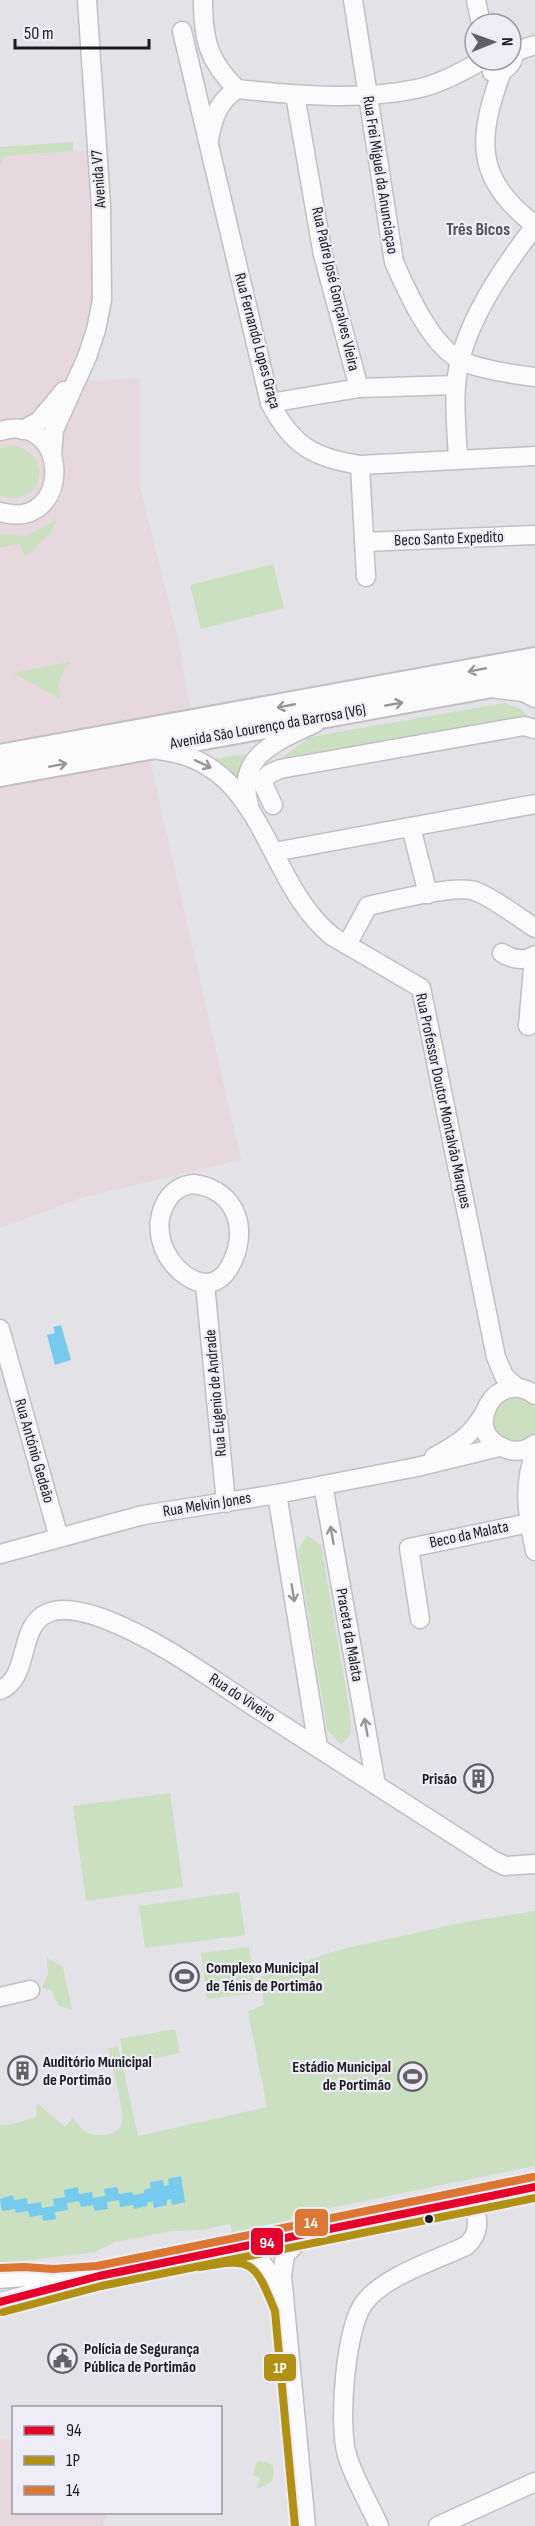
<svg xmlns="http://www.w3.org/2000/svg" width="535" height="2526" viewBox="0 0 535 2526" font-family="'Sofia Sans Condensed',sans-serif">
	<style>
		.commercial { fill: #e6d8dd }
		.green { fill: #cbdfc1 }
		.water { fill: #76caed }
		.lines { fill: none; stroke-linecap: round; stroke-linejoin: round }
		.minor-casing { stroke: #c0c0c4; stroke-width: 21 }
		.major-casing { stroke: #c0c0c4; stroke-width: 26 }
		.minor { stroke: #fbfbfb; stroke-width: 18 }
		.major { stroke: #fbfbfb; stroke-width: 22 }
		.bus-1-casing { stroke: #eeedf7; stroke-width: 12 }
		.bus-2-casing { stroke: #eeedf7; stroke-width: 12 }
		.bus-3-casing { stroke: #eeedf7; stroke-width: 12 }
		.bus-1 { stroke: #e4002b; stroke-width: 8 }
		.bus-2 { stroke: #b19114; stroke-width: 8 }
		.bus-3 { stroke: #dc7633; stroke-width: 8 }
		.oneway { stroke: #969698 }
		.bus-dot { fill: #1b1a1e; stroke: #eeedf7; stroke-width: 2 }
		.labels { text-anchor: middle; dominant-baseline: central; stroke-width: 4.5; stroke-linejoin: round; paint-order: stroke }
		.street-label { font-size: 16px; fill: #1b1a1e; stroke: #eeedf7 }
		.poi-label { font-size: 16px; font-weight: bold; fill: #1b1a1e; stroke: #eeedf7; text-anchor: start }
		.neighbourhood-label { font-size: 18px; font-weight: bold; fill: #53525b; stroke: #eeedf7 }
		.line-badge { stroke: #eeedf7; stroke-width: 2 }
		.badge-label { font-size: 16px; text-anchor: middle; font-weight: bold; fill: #fff }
	</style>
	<rect width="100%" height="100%" fill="#e2e2e7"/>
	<!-- commercial -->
	<g class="commercial">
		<polygon points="97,150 103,253 80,375 92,381 140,378 140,487 178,639 192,723 0,756 0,167 4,156"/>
		<polygon points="147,748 241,1160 84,1197 0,1228 0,775"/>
		<polygon points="0,2439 13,2441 14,2512 106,2513 103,2526 0,2526"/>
	</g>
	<!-- green -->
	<g class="green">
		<polygon points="73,142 73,151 5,156 0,167 0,147"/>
		<path d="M 12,445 C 58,454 40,511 0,495 L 0,448 Z"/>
		<polygon points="56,520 51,532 25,557 20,543 0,548 0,534 26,536"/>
		<polygon points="273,564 284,608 201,629 190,585"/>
		<path d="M 70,662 C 60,674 58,683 60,699 L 14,673 Z"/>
		<polygon points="505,703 522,710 528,717 281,758 310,737"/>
		<polygon points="246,754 240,766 238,784 229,771 212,759"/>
		<circle cx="515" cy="1420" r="23"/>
		<polygon points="307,1535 321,1545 350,1712 351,1734 341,1745 327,1729 298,1550"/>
		<polygon points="170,1793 183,1887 86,1901 73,1806"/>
		<polygon points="239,1892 245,1935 145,1948 139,1906"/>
		<path d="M 535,1911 L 535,2166 L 291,2216 L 292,2223 L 233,2235 L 230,2224 L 200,2230 L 172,2231 L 115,2242 L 95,2252 L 0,2264 L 0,2125 C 13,2126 23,2120 36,2117 L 37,2103 L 65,2127 L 73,2117 C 79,2127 85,2135 98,2135 C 108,2136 118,2133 122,2123 C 125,2112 111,2063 108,2049 L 118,2046 L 138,2136 L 267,2107 L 248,2011 L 264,2005 L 260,1977 L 338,1950 L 465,1922 Z"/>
		<polygon points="249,1947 255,1993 207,1999 201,1953"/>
		<polygon points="47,1958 63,1967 72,2010 59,2006 51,1990 42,1988 48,1974"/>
		<polygon points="175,2029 180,2053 125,2064 120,2039"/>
		<polygon points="257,2461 267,2462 273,2466 274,2474 272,2481 257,2489 260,2478 253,2475"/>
	</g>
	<!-- water -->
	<g class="water">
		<polygon points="61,1325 71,1360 55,1365 47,1335 55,1333 53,1327"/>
		<polygon points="181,2176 185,2202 172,2205 171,2199 167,2200 167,2205 154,2208 153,2201 147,2203 147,2206 134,2209 133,2205 120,2207 119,2200 107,2202 108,2209 95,2211 93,2205 81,2207 79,2201 67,2203 68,2210 55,2212 56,2219 43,2221 42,2215 30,2217 28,2211 16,2213 15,2209 2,2211 0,2199 13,2195 14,2200 27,2198 28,2204 41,2202 42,2208 54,2206 53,2199 65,2197 64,2190 78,2187 79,2194 92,2192 93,2198 105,2196 104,2189 117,2187 119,2194 132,2192 133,2195 144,2193 144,2190 151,2188 150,2182 163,2180 164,2186 169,2185 168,2179"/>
	</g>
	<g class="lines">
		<defs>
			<g id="minor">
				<path d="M 203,0 C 203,39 208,61 237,89 C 218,102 213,117 209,140"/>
				<path d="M 353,0 L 394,262 C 407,291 431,347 462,361 C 478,369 517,375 535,377"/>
				<polyline points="476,0 481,24"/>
				<path d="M 182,31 L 270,403 C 292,445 313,458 360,465 L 535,456"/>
				<polyline points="514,52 535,45"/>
				<path d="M 502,71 C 477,138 474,179 535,225"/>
				<path d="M 492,72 C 509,72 519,58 511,43"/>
				<path d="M 237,89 C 295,95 358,101 416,89 C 437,85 460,73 479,62"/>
				<polyline points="295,95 323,255 359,388"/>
				<polyline points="270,403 359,388 456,385"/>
				<polyline points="23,430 39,421 64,391"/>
				<path d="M 0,431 C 72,410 73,533 0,512"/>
				<polyline points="52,455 54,430 87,357 96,330 102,300 101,206 87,0"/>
				<path d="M 458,459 C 457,435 454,409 456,385 C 460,329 502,269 535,226"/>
				<polyline points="360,465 366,577"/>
				<polyline points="364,542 535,535"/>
				<polyline points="497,689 523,692 535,698"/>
				<path d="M 158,750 C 266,761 263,880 332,936 L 421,988 L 496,1357 L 504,1376 L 516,1387"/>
				<path d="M 249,805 C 235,755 278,741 315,723"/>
				<polyline points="273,805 262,782 269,774 280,769 524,726 535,729"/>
				<polyline points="411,827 428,894"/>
				<polyline points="274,852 535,804"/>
				<path d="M 347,945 L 368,906 C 391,901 455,884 475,891 C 496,899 516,916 535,928"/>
				<path d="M 502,953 C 512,959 525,962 535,955"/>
				<polyline points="528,1026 534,957"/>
				<path d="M 194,1184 C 238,1190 250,1232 229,1268 C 209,1302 170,1271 162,1243 C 154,1218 166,1186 194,1184 Z"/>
				<polyline points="205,1284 226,1503"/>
				<polyline points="0,1329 59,1538"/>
				<path d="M 535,1395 C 496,1366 460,1432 504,1448 C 515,1453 526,1451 535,1444"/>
				<path d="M 535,1453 C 522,1486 528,1517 535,1551"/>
				<path d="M 434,1457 C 458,1444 471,1436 485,1412"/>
				<polyline points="323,1485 376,1785"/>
				<polyline points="277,1494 318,1747"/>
				<polyline points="0,1554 143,1515 277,1494 417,1467 499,1447"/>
				<polyline points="420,1619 409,1548 529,1523"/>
				<path d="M 0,1690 C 31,1678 17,1625 48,1613 C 63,1606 88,1613 102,1618 C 158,1639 209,1677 259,1710 C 337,1760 415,1810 493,1860 L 505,1866 L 535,1864"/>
				<polyline points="0,1997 30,1990"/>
				<polyline points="303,2236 285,2255 282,2276 306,2526"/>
				<path d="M 234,2250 C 263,2259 269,2268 280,2295"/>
				<polyline points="0,2279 24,2277 62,2279"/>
				<polyline points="0,2302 99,2276 535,2187"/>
				<path d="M 379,2526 C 369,2503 354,2479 347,2455 C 338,2425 345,2329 364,2303 C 384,2276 436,2260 466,2246 C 482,2232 477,2218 474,2200"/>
				<polyline points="438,2526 535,2482"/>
			</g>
			<g id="major">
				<polyline points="0,756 535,659"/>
				<polyline points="0,775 535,678"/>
			</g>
		</defs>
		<!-- minor casing -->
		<use href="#minor" class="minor-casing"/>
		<!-- major casing -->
		<use href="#major" class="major-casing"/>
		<!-- minor -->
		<use href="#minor" class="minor"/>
		<!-- major -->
		<use href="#major" class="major"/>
		<defs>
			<polyline id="bus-1" points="0,2302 99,2276 535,2187"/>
			<g id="bus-2">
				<path d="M 200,2267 C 253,2257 255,2262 275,2311 L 295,2526"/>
				<polyline points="3,2312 101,2286 535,2198"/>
			</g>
			<polyline id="bus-3" points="0,2268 24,2267 53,2269 97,2266 533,2177"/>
		</defs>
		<!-- bus-1 casing -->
		<use href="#bus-1" class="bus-1-casing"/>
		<!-- bus-2 casing -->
		<use href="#bus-2" class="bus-2-casing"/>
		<!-- bus-3 casing -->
		<use href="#bus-3" class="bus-3-casing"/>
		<!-- bus-1 -->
		<use href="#bus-1" class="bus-1"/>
		<!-- bus-2 -->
		<use href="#bus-2" class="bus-2"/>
		<!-- bus-3 -->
		<use href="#bus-3" class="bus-3"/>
	</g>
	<!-- one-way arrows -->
	<defs><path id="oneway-shaft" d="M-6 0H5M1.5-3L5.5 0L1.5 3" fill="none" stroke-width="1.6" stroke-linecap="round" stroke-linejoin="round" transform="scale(1.5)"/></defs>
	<g class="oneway">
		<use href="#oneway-shaft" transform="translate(477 670) rotate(169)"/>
		<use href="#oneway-shaft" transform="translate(394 704) rotate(-10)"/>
		<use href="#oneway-shaft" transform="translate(286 706) rotate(169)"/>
		<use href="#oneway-shaft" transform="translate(203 764) rotate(25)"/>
		<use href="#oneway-shaft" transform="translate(58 765) rotate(-10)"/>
		<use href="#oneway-shaft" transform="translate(332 1535) rotate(-100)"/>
		<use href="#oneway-shaft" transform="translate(293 1593) rotate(81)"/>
		<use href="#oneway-shaft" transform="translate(366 1727) rotate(-100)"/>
	</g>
	<!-- icons -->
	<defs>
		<symbol id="building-ring" viewBox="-11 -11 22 22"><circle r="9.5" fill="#eeedf7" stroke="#616064" stroke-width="1.5"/><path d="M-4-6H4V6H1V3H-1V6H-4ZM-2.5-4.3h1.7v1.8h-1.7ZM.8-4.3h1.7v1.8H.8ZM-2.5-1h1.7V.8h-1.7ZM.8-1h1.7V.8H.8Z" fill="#616064"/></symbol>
		<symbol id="stadium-ring" viewBox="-11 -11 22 22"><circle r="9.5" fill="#eeedf7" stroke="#616064" stroke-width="1.5"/><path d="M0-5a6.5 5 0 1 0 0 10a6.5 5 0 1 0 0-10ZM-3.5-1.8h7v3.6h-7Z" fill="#616064"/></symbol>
		<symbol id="civic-ring" viewBox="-11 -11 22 22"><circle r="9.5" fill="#eeedf7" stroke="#616064" stroke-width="1.5"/><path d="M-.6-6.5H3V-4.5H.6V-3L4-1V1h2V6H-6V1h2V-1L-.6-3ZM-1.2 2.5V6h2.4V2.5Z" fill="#616064"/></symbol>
	</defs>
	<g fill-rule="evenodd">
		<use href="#building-ring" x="462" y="1762" width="33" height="33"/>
		<use href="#stadium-ring" x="168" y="1960" width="33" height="33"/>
		<use href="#building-ring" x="6" y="2054" width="33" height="33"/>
		<use href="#stadium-ring" x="396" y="2060" width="33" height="33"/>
		<use href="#civic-ring" x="46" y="2342" width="33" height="33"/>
	</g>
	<!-- markers -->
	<circle class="bus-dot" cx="429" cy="2219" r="5"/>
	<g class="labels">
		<!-- street labels -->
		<g class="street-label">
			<text transform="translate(380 175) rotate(81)">Rua Frei Miguel da Anunciaçao</text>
			<text transform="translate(99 179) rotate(-94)">Avenida V7</text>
			<text transform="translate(335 289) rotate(77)">Rua Padre José Gonçalves Vieira</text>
			<text transform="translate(257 341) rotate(75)">Rua Fernando Lopes Graça</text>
			<text transform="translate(449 539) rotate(-2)">Beco Santo Expedito</text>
			<text transform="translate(268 727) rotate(-10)">Avenida São Lourenço da Barrosa (V6)</text>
			<text transform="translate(443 1101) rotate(78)">Rua Professor Doutor Montalvão Marques</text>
			<text transform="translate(216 1393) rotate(-95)">Rua Eugenio de Andrade</text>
			<text transform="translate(34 1451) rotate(74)">Rua António Gedeão</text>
			<text transform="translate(207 1505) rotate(-9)">Rua Melvin Jones</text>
			<text transform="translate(469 1535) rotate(-12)">Beco da Malata</text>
			<text transform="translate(349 1635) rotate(80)">Praceta da Malata</text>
			<text transform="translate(242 1698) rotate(33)">Rua do Viveiro</text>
		</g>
		<!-- poi labels -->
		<g class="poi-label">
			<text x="457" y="1779" text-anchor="end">Prisão</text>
			<text x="206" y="1968">Complexo Municipal<tspan x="206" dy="18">de Ténis de Portimão</tspan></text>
			<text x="43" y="2062">Auditório Municipal<tspan x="43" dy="18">de Portimão</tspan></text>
			<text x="391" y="2067" text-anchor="end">Estádio Municipal<tspan x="391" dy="18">de Portimão</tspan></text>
			<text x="84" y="2349">Polícia de Segurança<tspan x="84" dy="18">Pública de Portimão</tspan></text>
		</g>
		<!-- neighbourhood labels -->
		<g class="neighbourhood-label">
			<text x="478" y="229">Três Bicos</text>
		</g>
	</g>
	<g class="line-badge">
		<rect x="294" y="2208" width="35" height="29" rx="6" fill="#dc7633"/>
		<rect x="250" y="2227" width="34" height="29" rx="6" fill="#e4002b"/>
		<rect x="263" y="2353" width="34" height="29" rx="6" fill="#b19114"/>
	</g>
	<g class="badge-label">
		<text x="311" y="2228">14</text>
		<text x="267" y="2248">94</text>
		<text x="280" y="2373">1P</text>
	</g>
	<!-- legend -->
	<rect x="12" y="2406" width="210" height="108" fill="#eeedf7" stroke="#9a99a0" stroke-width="1.5"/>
	<rect x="24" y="2426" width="30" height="9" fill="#e4002b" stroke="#9a99a0" stroke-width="1.5"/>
	<text x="66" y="2436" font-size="18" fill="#1b1a1e">94</text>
	<rect x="24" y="2456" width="30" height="9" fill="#b19114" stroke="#9a99a0" stroke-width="1.5"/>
	<text x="66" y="2466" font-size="18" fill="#1b1a1e">1P</text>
	<rect x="24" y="2486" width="30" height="9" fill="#dc7633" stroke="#9a99a0" stroke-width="1.5"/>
	<text x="66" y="2496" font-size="18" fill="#1b1a1e">14</text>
	<!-- north arrow -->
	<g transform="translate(493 42) rotate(89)"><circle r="28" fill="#eeedf7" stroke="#9a99a0" stroke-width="1.5"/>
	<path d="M0-4.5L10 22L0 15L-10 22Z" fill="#616064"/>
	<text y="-9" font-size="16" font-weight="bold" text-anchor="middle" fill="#1b1a1e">N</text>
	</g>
	<!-- scale -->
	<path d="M15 39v9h134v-9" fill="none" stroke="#1b1a1e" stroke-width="3"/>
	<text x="24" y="39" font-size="18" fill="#1b1a1e" stroke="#eeedf7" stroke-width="4.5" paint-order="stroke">50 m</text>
</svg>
